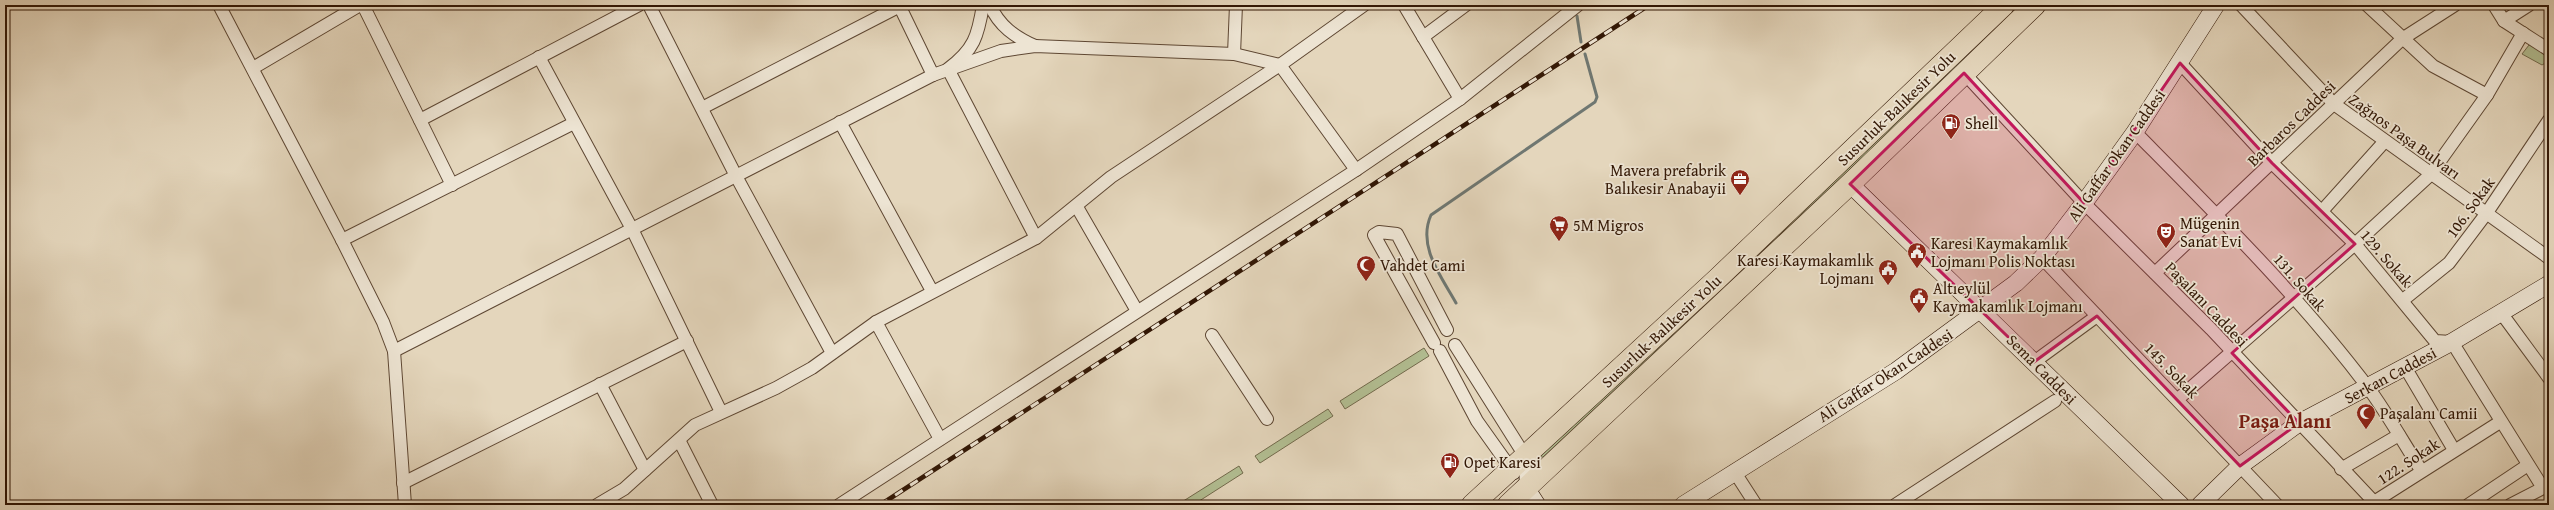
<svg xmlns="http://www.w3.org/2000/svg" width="2554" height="510" viewBox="0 0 2554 510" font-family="'Gentium Book Plus',serif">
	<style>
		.green { fill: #b2be92; stroke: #726a4c }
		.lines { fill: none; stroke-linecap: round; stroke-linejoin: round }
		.stream { stroke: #6f7771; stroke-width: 3 }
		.street-casing { stroke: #5e4733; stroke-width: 14 }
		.secondary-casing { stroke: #321705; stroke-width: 18 }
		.highway-casing { stroke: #321705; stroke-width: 22 }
		.street { stroke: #ede4d3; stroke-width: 12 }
		.secondary { stroke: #ede4d3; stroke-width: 17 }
		.highway { stroke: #e4d6bc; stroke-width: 21 }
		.rail-casing { stroke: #321705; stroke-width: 4.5 }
		.rail { stroke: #ede4d3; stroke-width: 3; stroke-dasharray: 9; stroke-linecap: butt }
		.marked { fill: #c2185b; fill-opacity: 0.2; stroke: #c2185b; stroke-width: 3; stroke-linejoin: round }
		.labels { text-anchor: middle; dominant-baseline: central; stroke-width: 3.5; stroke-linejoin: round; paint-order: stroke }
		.street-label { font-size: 16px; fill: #321705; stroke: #ede4d3 }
		.poi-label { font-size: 16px; fill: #321705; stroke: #ede4d3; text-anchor: start }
		.district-label { font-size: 20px; font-weight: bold; fill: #7a1f14; stroke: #ede4d3 }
	</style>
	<rect width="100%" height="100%" fill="#e4d6bc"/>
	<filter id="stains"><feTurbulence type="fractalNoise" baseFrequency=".005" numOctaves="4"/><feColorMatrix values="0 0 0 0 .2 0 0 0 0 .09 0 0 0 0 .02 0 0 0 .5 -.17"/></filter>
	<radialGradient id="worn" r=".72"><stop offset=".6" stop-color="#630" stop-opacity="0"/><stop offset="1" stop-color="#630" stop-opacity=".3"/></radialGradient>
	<!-- green -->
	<g class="green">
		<polygon points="2018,5 2025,5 1543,457 1537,457"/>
		<polygon points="2529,45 2534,45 2544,50 2547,62 2542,65 2522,54"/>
		<polygon points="1424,348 1429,356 1345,409 1340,401"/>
		<polygon points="1328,409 1333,416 1260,463 1255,456"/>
		<polygon points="1239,466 1243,473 1193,505 1177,505"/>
	</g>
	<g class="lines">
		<!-- stream -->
		<g class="stream">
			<polyline points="1577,16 1581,42"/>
			<path d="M 1456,303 C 1441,276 1417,246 1431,215 L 1595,102 L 1597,97 L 1585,54"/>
		</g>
		<defs>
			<g id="street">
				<polyline points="219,5 342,240 383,322 394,351 405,505"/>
				<polyline points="363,5 452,185"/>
				<polyline points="649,5 736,176 832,353"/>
				<polyline points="899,5 933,75"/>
				<path d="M 983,5 C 978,36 974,50 948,69 L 1036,238"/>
				<path d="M 990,5 C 999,26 1015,37 1035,46"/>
				<polyline points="1404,5 1460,99"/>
				<polyline points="2241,5 2334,104 2549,258"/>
				<polyline points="2367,5 2433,66 2487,95"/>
				<polyline points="2494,5 2504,21 2549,50"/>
				<polyline points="2504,21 2529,5"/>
				<polyline points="1423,37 1466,5"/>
				<polyline points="1234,54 1236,5"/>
				<polyline points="539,57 632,229 721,412"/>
				<polyline points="2180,63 2272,163 2355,244 2435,341 2452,342 2543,488"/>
				<polyline points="253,68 360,5"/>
				<polyline points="1964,73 2084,203 2211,329 2377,505"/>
				<polyline points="702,108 900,6"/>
				<polyline points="420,120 639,5"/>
				<polyline points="840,122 932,291"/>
				<path d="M 2135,132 C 2215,213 2298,295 2367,386 C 2387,413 2403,442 2421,470"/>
				<polyline points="1077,207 1137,311"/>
				<polyline points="2322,211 2385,141"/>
				<polyline points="342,240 574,123"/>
				<polyline points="2042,258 2277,505"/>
				<polyline points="2155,273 2402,39 2455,5"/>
				<polyline points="2403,300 2449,263 2486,214 2549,120"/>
				<polyline points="2502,314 2549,378"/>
				<polyline points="876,322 940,439"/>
				<polyline points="1212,335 1267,419"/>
				<polyline points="1434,343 1374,235 1379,232 1397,234 1447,330"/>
				<polyline points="1455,345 1525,456 1526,488"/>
				<polyline points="394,351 933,75 1001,51 1035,46 1234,54 1280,65 1356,170"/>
				<polyline points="1440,351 1477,421 1514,473"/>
				<polyline points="2034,362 2097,316"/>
				<polyline points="2405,367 2454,450"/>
				<polyline points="600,384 645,470"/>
				<polyline points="2178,399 2355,244 2430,175 2487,95 2523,33"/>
				<polyline points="679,440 712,505"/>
				<polyline points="2341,469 2399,435"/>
				<polyline points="1734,471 1756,505"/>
				<polyline points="403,483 687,341"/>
				<polyline points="2374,502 2500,422"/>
				<polyline points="597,505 624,489 695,425 776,388 812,368 876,322 1036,238 1111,177 1280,65 1364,5"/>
				<polyline points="839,505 1356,170 1460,99 1578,5"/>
				<polyline points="1895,505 2055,401"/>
				<polyline points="2468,505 2528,465"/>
				<polyline points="2510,505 2549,485"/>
			</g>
			<g id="secondary">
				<polyline points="1850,184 2181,505"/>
				<polyline points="1526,488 1537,505"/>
				<polyline points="1683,505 1896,371 2016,283 2042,258 2084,203 2135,132 2216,5"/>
				<polyline points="2200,505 2240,466 2299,423 2452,342 2549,284"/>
			</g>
			<g id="highway">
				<polyline points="1472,505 1717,279 2004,5"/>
				<polyline points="1508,505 1850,184 2035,5"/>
			</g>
		</defs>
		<!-- street casing -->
		<use href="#street" class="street-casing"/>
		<!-- secondary casing -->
		<use href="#secondary" class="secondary-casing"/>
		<!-- highway casing -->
		<use href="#highway" class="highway-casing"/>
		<!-- street -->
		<use href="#street" class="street"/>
		<!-- secondary -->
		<use href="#secondary" class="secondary"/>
		<!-- highway -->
		<use href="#highway" class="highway"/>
		<defs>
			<polyline id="rail" points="880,505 1649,5"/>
		</defs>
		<!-- rail casing -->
		<use href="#rail" class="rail-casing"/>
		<!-- rail -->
		<use href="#rail" class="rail"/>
	</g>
	<!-- marked area -->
	<path class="marked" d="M 2180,63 L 2272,163 L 2355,244 L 2232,353 L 2299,423 L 2240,466 L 2097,316 L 2034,362 L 1850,184 L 1964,73 L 2084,203 Z"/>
	<!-- icons -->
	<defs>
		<symbol id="fuel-pin" viewBox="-11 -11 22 30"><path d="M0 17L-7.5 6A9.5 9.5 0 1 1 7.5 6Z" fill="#8f2418" stroke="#ede4d3"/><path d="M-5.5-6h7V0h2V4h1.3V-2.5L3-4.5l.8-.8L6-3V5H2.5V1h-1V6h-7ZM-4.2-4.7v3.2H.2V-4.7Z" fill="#fff"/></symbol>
		<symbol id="office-pin" viewBox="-11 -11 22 30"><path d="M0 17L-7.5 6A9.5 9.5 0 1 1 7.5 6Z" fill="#8f2418" stroke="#ede4d3"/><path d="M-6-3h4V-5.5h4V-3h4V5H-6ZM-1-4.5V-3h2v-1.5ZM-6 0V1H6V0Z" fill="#fff"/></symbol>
		<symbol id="supermarket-pin" viewBox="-11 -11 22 30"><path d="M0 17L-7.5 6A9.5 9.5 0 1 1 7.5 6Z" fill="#8f2418" stroke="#ede4d3"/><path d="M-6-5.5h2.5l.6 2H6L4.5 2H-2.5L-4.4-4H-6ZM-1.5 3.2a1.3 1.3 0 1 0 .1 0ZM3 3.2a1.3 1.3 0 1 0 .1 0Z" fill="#fff"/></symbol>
		<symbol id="theatre-pin" viewBox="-11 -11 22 30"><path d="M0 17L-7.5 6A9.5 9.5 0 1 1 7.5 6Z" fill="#8f2418" stroke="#ede4d3"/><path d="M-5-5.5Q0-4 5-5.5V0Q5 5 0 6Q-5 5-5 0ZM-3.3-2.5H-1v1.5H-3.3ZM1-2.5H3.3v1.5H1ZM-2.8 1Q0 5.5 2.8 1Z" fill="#fff"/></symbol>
		<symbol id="civic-pin" viewBox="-11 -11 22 30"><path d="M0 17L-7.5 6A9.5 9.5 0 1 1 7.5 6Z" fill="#8f2418" stroke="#ede4d3"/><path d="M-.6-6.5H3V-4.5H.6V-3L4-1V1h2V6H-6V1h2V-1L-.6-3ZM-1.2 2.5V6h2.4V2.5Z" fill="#fff"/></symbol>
		<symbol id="mosque-pin" viewBox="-11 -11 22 30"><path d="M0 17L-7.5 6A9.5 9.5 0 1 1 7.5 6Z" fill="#8f2418" stroke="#ede4d3"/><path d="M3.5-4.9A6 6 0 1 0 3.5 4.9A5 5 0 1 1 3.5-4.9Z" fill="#fff"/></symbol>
	</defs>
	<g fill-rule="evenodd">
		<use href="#fuel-pin" x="1940" y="112" width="22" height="30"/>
		<use href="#office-pin" x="1729" y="168" width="22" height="30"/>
		<use href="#supermarket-pin" x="1548" y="214" width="22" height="30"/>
		<use href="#theatre-pin" x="2155" y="221" width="22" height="30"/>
		<use href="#civic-pin" x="1906" y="241" width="22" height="30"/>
		<use href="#mosque-pin" x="1355" y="254" width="22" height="30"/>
		<use href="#civic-pin" x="1877" y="258" width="22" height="30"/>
		<use href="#civic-pin" x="1908" y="286" width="22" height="30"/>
		<use href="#mosque-pin" x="2355" y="402" width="22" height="30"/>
		<use href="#fuel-pin" x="1439" y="451" width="22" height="30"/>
	</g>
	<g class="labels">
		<!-- street labels -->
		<g class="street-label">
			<text transform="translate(1896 108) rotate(-44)">Susurluk-Balıkesir Yolu</text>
			<text transform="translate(2291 123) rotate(-44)">Barbaros Caddesi</text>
			<text transform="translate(2405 136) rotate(36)">Zağnos Paşa Bulvarı</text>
			<text transform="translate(2116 155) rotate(-55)">Ali Gaffar Okan Caddesi</text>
			<text transform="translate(2470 207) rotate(-54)">106. Sokak</text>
			<text transform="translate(2387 258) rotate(49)">129. Sokak</text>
			<text transform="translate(2300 282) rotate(49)">131. Sokak</text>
			<text transform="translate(2207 304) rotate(46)">Paşalanı Caddesi</text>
			<text transform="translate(1661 331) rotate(-43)">Susurluk-Balıkesir Yolu</text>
			<text transform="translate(2042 369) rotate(45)">Sema Caddesi</text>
			<text transform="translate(2172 370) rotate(46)">145. Sokak</text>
			<text transform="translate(1885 375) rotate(-33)">Ali Gaffar Okan Caddesi</text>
			<text transform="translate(2390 375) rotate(-28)">Serkan Caddesi</text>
			<text transform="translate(2408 461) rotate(-33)">122. Sokak</text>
		</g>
		<!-- poi labels -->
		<g class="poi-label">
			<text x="1965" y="123">Shell</text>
			<text x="1726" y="170" text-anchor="end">Mavera prefabrik<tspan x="1726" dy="18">Balıkesir Anabayii</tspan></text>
			<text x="2180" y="223">Mügenin<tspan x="2180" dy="18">Sanat Evi</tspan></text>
			<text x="1573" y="225">5M Migros</text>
			<text x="1931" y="243">Karesi Kaymakamlık<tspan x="1931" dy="18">Lojmanı Polis Noktası</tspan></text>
			<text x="1874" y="260" text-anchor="end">Karesi Kaymakamlık<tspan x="1874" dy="18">Lojmanı</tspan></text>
			<text x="1380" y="265">Vahdet Cami</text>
			<text x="1933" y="288">Altıeylül<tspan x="1933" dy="18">Kaymakamlık Lojmanı</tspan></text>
			<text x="2380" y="413">Paşalanı Camii</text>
			<text x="1464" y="462">Opet Karesi</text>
		</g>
		<!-- district labels -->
		<g class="district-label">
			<text x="2285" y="420">Paşa Alanı</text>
		</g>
	</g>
	<!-- margin -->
	<rect width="2554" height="510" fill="none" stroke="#e4d6bc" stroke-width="20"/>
	<rect x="6" y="6" width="2542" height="498" fill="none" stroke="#321705" stroke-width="2"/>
	<rect x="10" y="10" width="2534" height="490" fill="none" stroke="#321705"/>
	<rect width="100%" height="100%" filter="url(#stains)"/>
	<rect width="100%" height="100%" fill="url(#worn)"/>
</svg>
